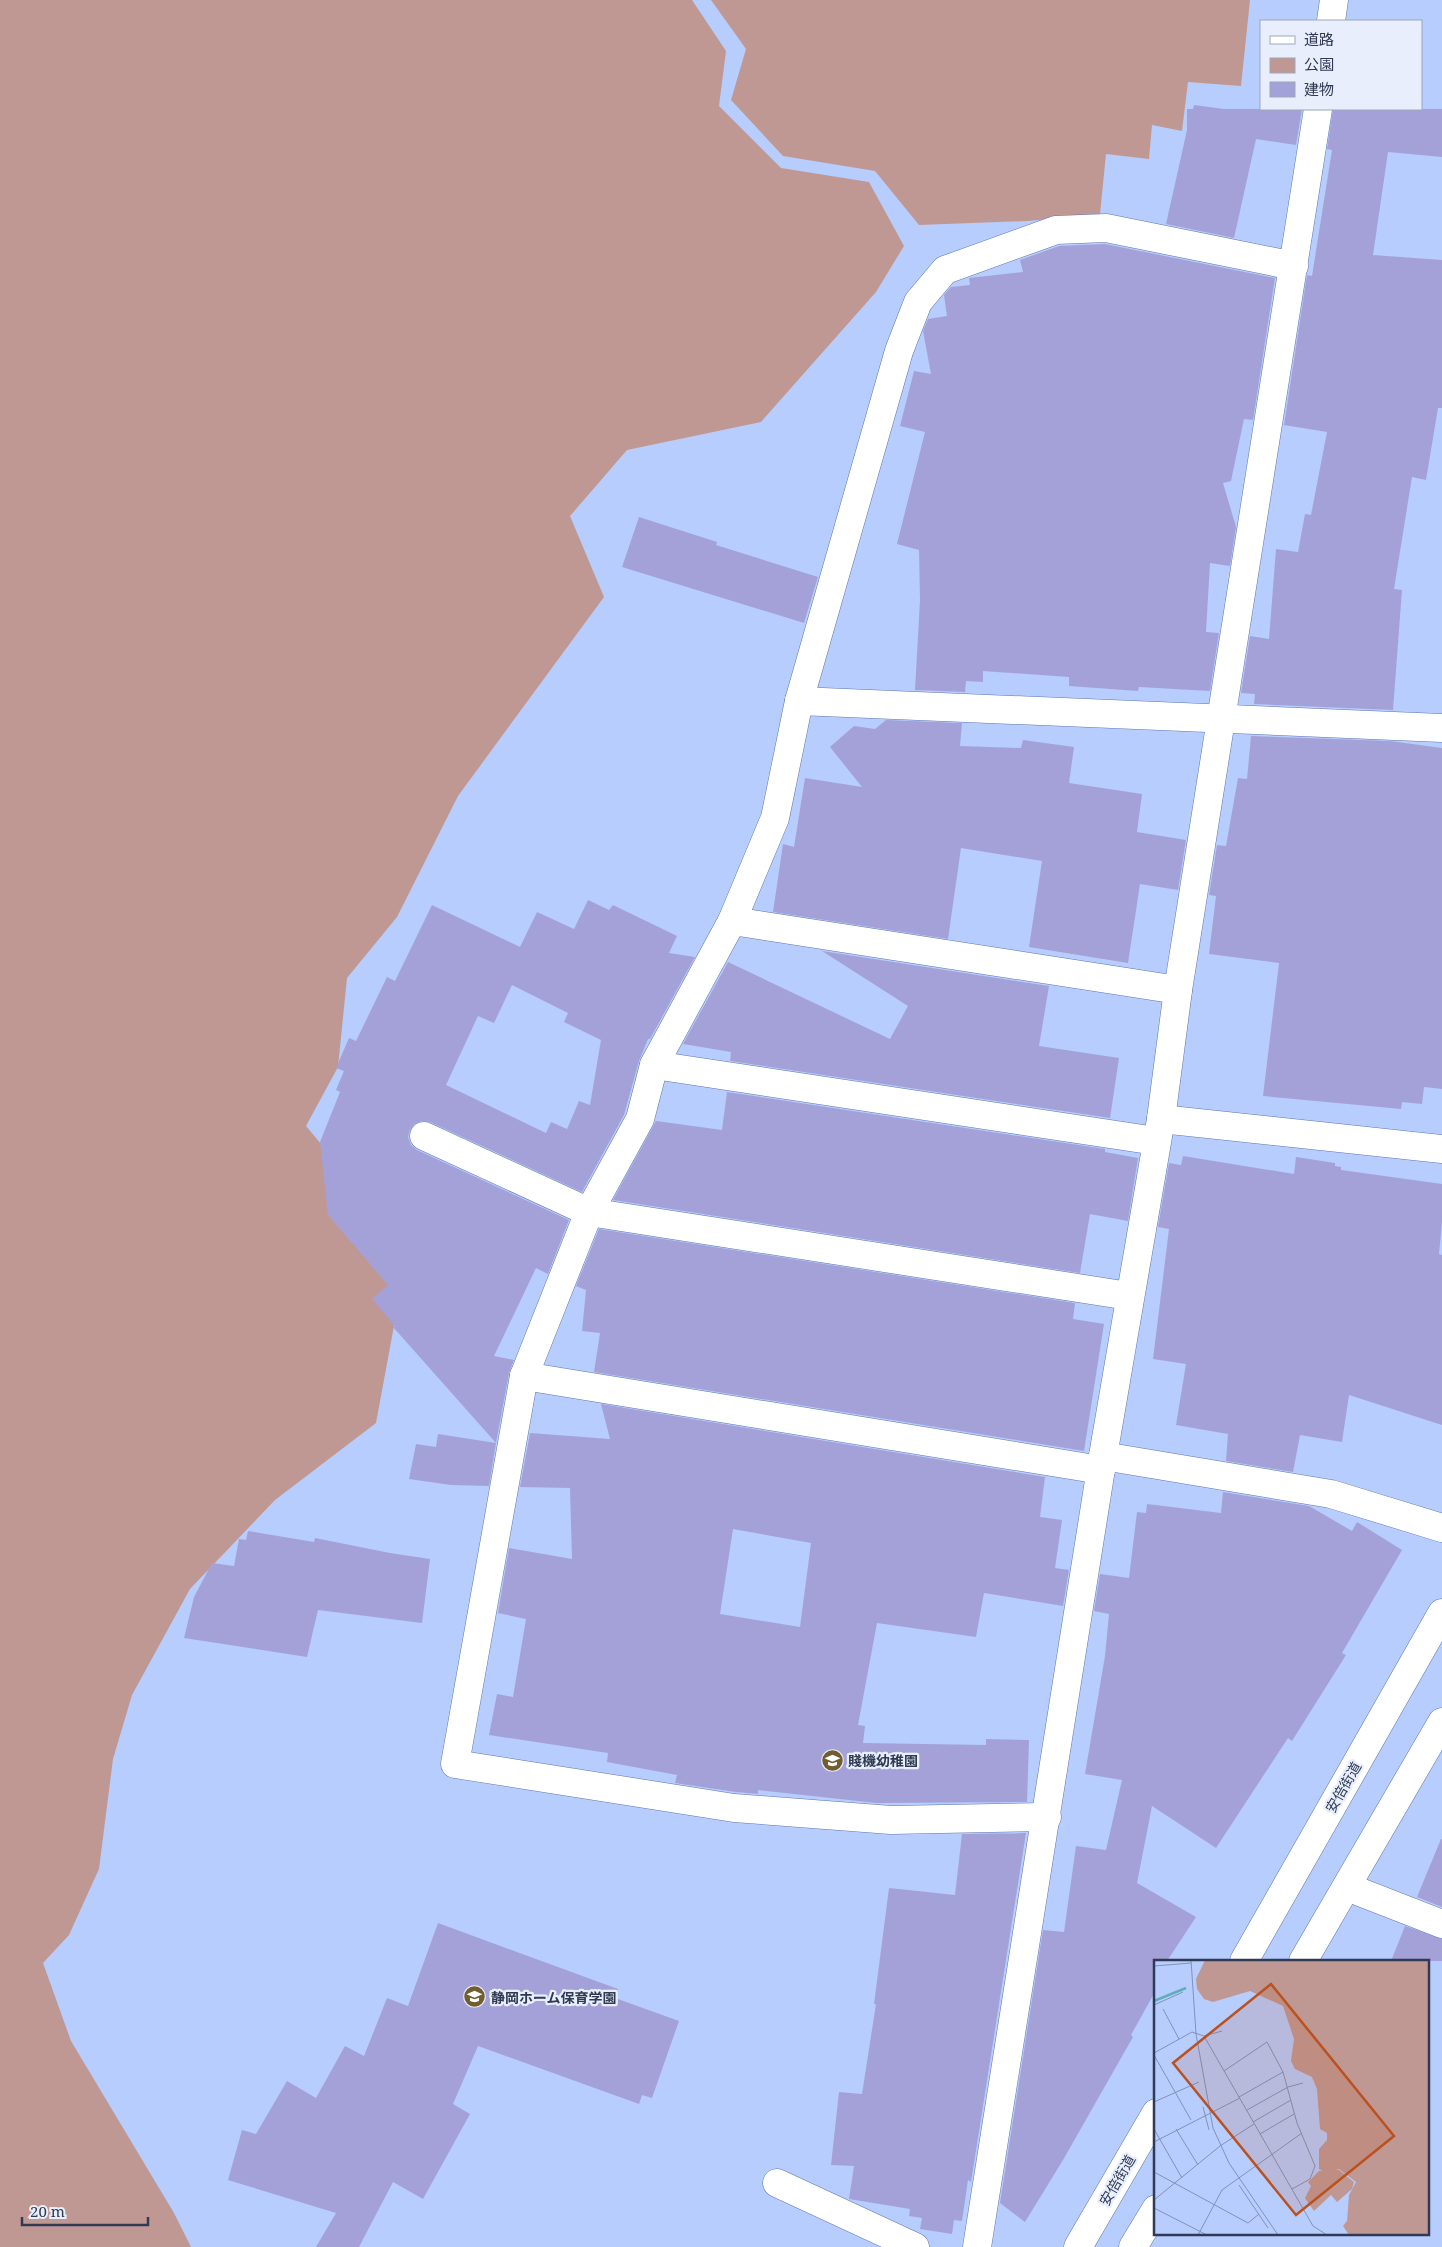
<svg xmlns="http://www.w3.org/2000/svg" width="1442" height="2247" viewBox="0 0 1442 2247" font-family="'Noto Serif','Noto Sans JP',serif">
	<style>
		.green { fill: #c09893 }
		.building { fill: #a4a1d9; fill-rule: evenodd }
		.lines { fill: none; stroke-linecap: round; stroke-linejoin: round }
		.minor-casing { stroke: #5f76ae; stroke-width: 29 }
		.major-casing { stroke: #5f76ae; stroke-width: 29 }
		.minor { stroke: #fff; stroke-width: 28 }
		.major { stroke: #fff; stroke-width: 28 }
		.labels { text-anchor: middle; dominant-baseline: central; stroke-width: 4.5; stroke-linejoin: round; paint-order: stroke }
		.poi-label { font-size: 14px; font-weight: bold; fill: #303a53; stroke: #e8eefb; text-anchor: start }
		.street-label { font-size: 14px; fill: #303a53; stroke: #e8eefb }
		.inset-river { fill: none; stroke: #5eafba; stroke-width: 2.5 }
		.inset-road { fill: none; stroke: #8192ba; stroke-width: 1 }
		.view { fill: #ba511e; fill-opacity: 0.15; stroke: #ba511e; stroke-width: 2.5 }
		.inset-edge { fill: none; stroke: #303a53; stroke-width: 2.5 }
	</style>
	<rect width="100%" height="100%" fill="#b7cdfe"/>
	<!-- green -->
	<g class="green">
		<polygon points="0,0 692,0 726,51 719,106 781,168 869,182 904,246 876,292 761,422 627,450 570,516 604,597 458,796 397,917 347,978 338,1067 306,1126 369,1201 396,1315 376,1423 275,1500 190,1589 132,1695 113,1759 99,1869 69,1935 43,1963 71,2041 174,2213 191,2247 0,2247"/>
		<polygon points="711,0 1250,0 1241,86 1188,82 1182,131 1152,125 1149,159 1106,154 1100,214 1028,221 919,225 875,171 783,156 731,100 746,49"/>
	</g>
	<!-- building -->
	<g class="building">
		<polygon points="1194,105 1224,109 1302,109 1296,145 1256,139 1234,238 1166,224 1187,130 1187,109 1193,109"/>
		<polygon points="1333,109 1442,109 1442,157 1388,152 1373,255 1442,260 1442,408 1438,408 1426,480 1412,477 1394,589 1402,590 1393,710 1254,704 1255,694 1241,693 1250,636 1269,639 1276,549 1298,552 1305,514 1311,515 1327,432 1284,425 1307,275 1312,276 1332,150 1327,149"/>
		<polygon points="1105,244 1275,278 1253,420 1244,419 1231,481 1223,483 1236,527 1230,566 1210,563 1206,632 1219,633 1210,691 1139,687 1138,691 1069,686 1069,677 983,671 983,682 966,681 965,692 915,690 920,600 919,550 897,544 925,432 900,426 914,371 931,374 923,331 928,319 947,316 944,295 951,287 970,285 969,278 1023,272 1020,260 1059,246"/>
		<polygon points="639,517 717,542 716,545 818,577 804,623 622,567"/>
		<polygon points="886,720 962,723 960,746 1021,748 1023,740 1074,747 1069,783 1142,794 1137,832 1186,840 1178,890 1140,884 1128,963 1029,947 1042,861 961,848 948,939 773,912 783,844 794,847 805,778 862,787 830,747 854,726 875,729"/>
		<polygon points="1251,736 1390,741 1442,748 1442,1089 1424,1087 1422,1104 1402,1102 1401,1109 1263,1096 1279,963 1209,954 1216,896 1209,895 1217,845 1226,846 1238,778 1247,779"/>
		<path d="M 588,900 L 609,910 L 613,905 L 677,936 L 669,953 L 695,957 L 650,1039 L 648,1039 L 639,1061 L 624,1115 L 582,1192 L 430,1122 L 422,1121 L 415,1124 L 410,1130 L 408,1137 L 411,1145 L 417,1150 L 569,1220 L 548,1274 L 536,1268 L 494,1356 L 514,1360 L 509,1373 L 496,1443 L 393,1327 L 395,1326 L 372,1299 L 388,1285 L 328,1215 L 320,1142 L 340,1092 L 336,1090 L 344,1071 L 336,1068 L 349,1038 L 356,1041 L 387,977 L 395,981 L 432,905 L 520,947 L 537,912 L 574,929 ZM 512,985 L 568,1013 L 564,1022 L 601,1040 L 590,1105 L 579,1101 L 567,1129 L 551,1122 L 546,1133 L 446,1085 L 478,1016 L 494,1023 Z"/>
		<polygon points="822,951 1049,986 1039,1046 1119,1058 1110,1118 730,1061 731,1052 683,1044 728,962 890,1039 908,1006"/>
		<polygon points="727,1092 1105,1149 1105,1152 1138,1158 1128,1221 1090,1214 1080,1273 613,1200 656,1121 722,1130"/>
		<polygon points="1183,1156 1294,1174 1296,1157 1335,1163 1335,1166 1341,1167 1341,1170 1442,1184 1442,1222 1439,1254 1442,1255 1442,1425 1349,1395 1342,1442 1300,1435 1293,1472 1226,1461 1228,1434 1176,1425 1186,1364 1153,1359 1169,1229 1158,1227 1169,1163 1181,1165"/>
		<polygon points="599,1229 1075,1303 1073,1319 1104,1324 1084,1451 594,1372 600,1333 582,1331 586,1290 576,1286"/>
		<path d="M 601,1404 L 1045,1477 L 1040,1517 L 1062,1520 L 1055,1568 L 1069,1570 L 1063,1606 L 984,1593 L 976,1637 L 877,1623 L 858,1725 L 865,1726 L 863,1743 L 986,1745 L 986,1739 L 1029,1740 L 1027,1802 L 876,1803 L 758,1790 L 758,1794 L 736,1792 L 675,1783 L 677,1775 L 607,1762 L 608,1753 L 489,1735 L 497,1694 L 513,1697 L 526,1619 L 498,1613 L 509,1548 L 572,1559 L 570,1488 L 520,1487 L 530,1433 L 610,1439 ZM 733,1529 L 811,1543 L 800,1627 L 720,1614 Z"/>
		<polygon points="438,1434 496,1443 489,1486 451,1485 409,1479 416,1444 436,1447"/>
		<polygon points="1223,1492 1309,1506 1352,1531 1357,1522 1402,1550 1342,1653 1346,1655 1292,1741 1288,1738 1216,1848 1152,1806 1137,1883 1196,1917 1167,1961 1156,1961 1156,1990 1131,2035 1133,2037 1063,2160 1025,2222 1000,2203 1043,1930 1064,1932 1076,1846 1106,1850 1122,1780 1085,1774 1105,1656 1109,1614 1094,1611 1100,1574 1129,1578 1137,1512 1146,1513 1147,1504 1221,1513"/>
		<polygon points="248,1531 314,1542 315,1538 390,1553 430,1559 422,1623 318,1610 307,1657 184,1638 194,1597 212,1563 234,1566 239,1539 246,1540"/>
		<polygon points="1026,1833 971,2182 968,2180 962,2221 954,2220 952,2234 920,2229 922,2218 909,2216 910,2209 849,2199 854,2166 831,2165 839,2092 862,2094 876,2004 874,2004 889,1888 955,1895 962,1834"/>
		<polygon points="1441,1839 1442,1839 1442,1907 1417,1897"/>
		<polygon points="438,1923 618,1989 615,1998 679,2021 652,2098 642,2095 639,2104 478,2046 453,2104 470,2114 423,2199 393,2182 359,2247 316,2247 336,2213 228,2180 242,2130 256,2134 287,2081 316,2098 345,2046 364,2056 387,1998 408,2006"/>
		<polygon points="1405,1926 1442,1939 1442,1961 1391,1961"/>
	</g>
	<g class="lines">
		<defs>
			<g id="minor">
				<polyline points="1331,21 1334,0"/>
				<polyline points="799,701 1442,728"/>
				<polyline points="732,921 1178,990"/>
				<polyline points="654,1065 1156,1141"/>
				<polyline points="1161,1119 1442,1149"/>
				<polyline points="424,1136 589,1212 1129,1296"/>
				<polyline points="524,1376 1101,1470"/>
				<polyline points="1103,1456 1331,1494 1442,1528"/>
				<polyline points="1047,1817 891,1820 734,1808 455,1764 524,1376 589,1212 640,1119 654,1065 732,921 775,818 799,701 899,351 918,302 945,270 1056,230 1106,228 1294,266"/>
				<polyline points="1347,1887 1442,1924"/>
				<polyline points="777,2183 915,2247"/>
				<polyline points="977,2247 1103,1456 1161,1119 1178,990 1318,109"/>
			</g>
			<g id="major">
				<polyline points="1244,1961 1442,1613"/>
				<polyline points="1303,1961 1442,1722"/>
				<polyline points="1078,2247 1156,2113"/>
				<polyline points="1133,2247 1156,2209"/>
			</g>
		</defs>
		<!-- minor casing -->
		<use href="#minor" class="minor-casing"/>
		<!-- major casing -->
		<use href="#major" class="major-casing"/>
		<!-- minor -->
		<use href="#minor" class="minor"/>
		<!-- major -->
		<use href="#major" class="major"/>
	</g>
	<!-- icons -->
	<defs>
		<symbol id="school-disc" viewBox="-11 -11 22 22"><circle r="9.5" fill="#725d2d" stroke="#e8eefb"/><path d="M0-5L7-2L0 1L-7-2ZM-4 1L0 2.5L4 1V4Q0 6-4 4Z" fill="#fff"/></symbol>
	</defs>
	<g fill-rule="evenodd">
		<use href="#school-disc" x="820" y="1748" width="25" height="25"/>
		<use href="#school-disc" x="462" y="1984" width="25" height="25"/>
	</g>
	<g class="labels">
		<!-- poi labels -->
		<g class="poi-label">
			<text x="848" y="1760">賤機幼稚園</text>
			<text x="491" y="1997">静岡ホーム保育学園</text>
		</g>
		<!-- street labels -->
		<g class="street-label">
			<text transform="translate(1343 1787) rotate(-60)">安倍街道</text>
			<text transform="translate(1117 2180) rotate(-60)">安倍街道</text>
		</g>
	</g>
	<!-- overview -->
	<g transform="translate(1154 1960)">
		<rect width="275" height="275" fill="#b7cdfe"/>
		<path d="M 51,0 L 275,0 L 275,275 L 195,275 L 189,266 L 193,261 L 195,235 L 202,222 L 185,209 L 171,212 L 165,209 L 165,189 L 173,180 L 173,173 L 166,169 L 163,129 L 158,117 L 141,109 L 137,101 L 140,79 L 129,46 L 96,31 L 59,42 L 50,39 L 43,29 L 42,19 ZM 178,209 L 185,210 L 200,222 L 198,229 L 183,242 L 177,235 L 160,251 L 151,238 L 157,226 L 154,222 L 165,211 Z" fill="#c09893"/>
		<path class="inset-river" d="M 0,41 L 32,28"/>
		<path class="inset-road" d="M 37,0 L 42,74 L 59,168 L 75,203 L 124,275M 0,6 L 37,3M 0,45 L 29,32M 9,49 L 25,79M 50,76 L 68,71M 0,93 L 38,72 L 50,76 L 159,266 L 173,275M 0,95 L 37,160M 70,111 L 113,82 L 129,112 L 143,163 L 161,206 L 156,219 L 138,229M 85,137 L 129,112M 0,142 L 45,122M 49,147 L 55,170M 93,150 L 134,127 L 149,123M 99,162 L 137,140M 0,169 L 28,218M 22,169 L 44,205M 106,174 L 140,154M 0,182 L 86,138M 0,212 L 94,263 L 105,254M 85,225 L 114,268M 0,240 L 66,186 L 100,164M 0,248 L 53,275M 44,275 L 68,230 L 148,173"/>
		<path class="view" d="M 117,24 L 240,176 L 142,255 L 19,103 Z"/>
		<rect width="275" height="275" class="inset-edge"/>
	</g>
	<!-- legend -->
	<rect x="1260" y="20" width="162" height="90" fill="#e8eefb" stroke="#9ea6b8"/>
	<rect x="1270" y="36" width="25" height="8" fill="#ffffff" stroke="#9ea6b8"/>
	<text x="1304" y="45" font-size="15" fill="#303a53">道路</text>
	<rect x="1270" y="58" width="25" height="15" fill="#c09893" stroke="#9ea6b8"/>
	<text x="1304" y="70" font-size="15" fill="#303a53">公園</text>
	<rect x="1270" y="82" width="25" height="15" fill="#a4a1d9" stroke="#9ea6b8"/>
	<text x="1304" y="95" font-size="15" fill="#303a53">建物</text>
	<!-- scale -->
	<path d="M22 2217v8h126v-8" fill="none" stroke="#303a53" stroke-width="2.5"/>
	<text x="30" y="2217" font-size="15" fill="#303a53" stroke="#e8eefb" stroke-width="4" paint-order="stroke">20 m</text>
</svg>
